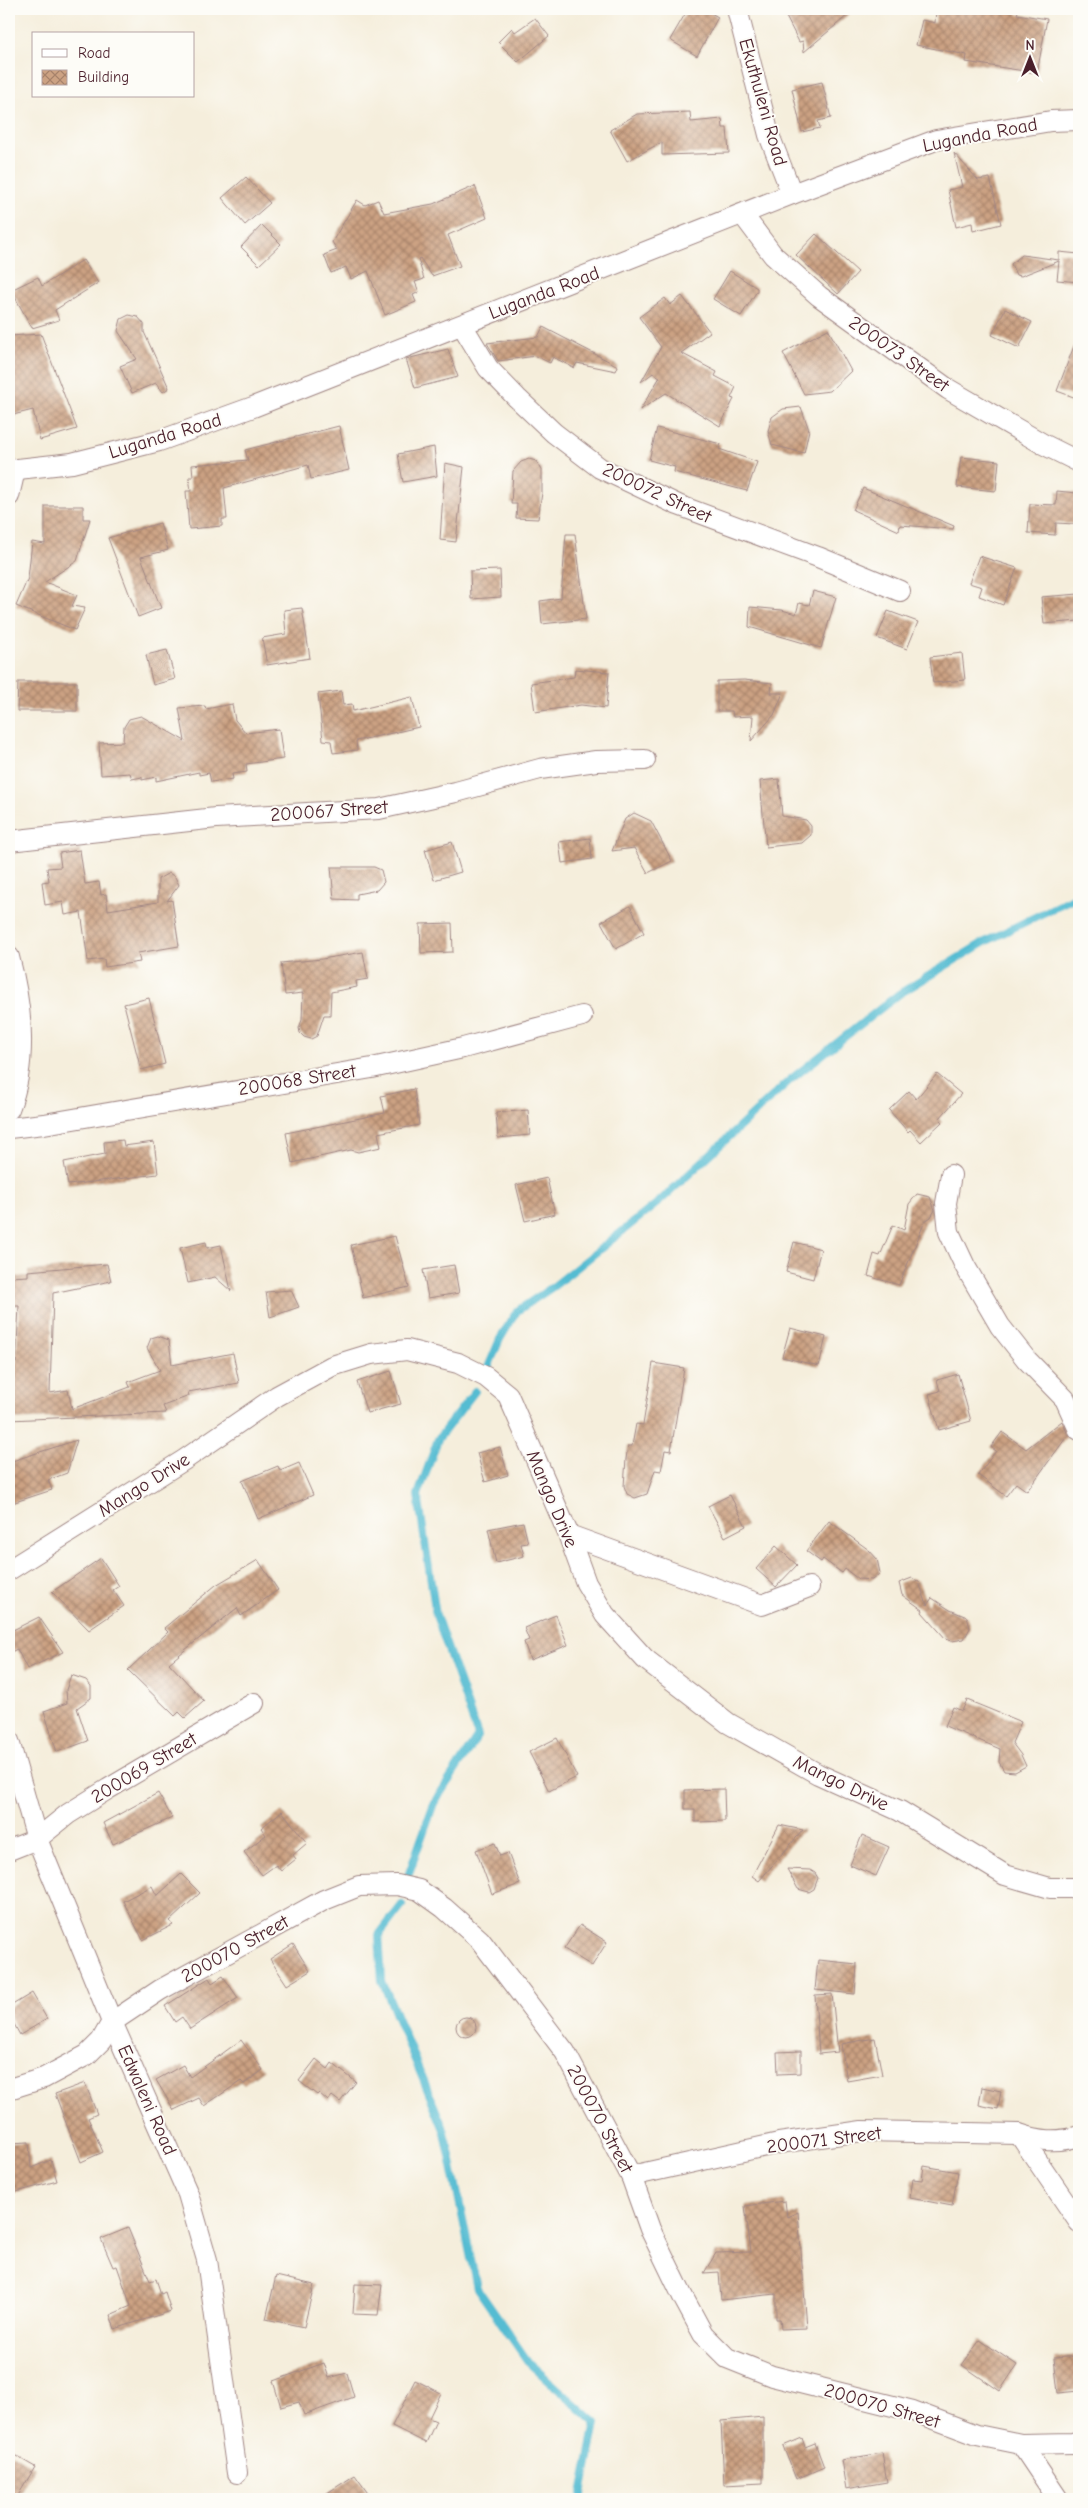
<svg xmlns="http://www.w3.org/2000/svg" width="1088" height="2508" viewBox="0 0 1088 2508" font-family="'Comic Neue',sans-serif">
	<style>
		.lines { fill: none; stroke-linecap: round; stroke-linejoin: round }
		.stream { stroke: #54bcd2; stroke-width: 8 }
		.building { fill: url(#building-cross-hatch) }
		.minor-casing { stroke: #a08684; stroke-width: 22 }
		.minor { stroke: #fff; stroke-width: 20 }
		.labels { text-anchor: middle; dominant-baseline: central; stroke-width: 4; stroke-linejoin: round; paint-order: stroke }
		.street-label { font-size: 19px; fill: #4a1f2b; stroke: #fdfcf7 }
	</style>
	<defs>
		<pattern id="building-cross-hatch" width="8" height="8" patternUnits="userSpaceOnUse" patternTransform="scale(1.25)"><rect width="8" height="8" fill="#cca283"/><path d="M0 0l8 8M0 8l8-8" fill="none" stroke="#a8836b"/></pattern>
	</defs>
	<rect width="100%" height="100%" fill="#fdfcf7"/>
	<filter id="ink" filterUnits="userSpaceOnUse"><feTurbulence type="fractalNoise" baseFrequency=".02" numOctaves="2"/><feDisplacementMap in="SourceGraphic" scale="10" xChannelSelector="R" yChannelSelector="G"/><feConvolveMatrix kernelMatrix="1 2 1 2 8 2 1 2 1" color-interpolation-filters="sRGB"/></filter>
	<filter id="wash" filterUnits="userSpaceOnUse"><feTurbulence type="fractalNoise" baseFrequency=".0096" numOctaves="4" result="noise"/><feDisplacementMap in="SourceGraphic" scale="20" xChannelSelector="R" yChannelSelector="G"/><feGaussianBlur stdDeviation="1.12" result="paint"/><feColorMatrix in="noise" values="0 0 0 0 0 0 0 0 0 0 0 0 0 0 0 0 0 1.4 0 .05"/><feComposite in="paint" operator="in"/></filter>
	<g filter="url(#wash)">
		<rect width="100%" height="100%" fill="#f5eedc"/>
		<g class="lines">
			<!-- stream -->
			<g class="stream">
				<polyline points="487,1370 500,1339 517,1311 554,1286 660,1201 790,1080 899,994 983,943 1079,895"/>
				<polyline points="408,1876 434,1803 478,1736 436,1615 418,1495 438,1439 475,1391"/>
				<polyline points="402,1905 379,1935 382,1981 445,2132 477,2288 529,2363 596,2423 581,2499"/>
			</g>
		</g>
		<g id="blocks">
			<!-- building -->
			<g class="building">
				<polygon points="688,9 704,9 718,17 697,56 670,40"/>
				<polygon points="782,9 855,9 804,52 803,41 799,42"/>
				<polygon points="936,9 1019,9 1017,14 1047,19 1037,73 966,62 967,55 916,45 922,20 935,23"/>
				<polygon points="535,18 549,36 518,62 498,42 512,28 515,32"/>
				<polygon points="822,82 831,118 818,121 820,128 802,132 792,89"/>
				<polygon points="690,112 691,122 722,119 723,128 727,128 729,153 662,155 662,142 627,161 610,130 637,114"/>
				<polygon points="954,153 978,180 990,178 1001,224 973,231 972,223 956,227 948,190 962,187"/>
				<polygon points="246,177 270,203 245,225 222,198"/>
				<polygon points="475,186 487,218 448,235 460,266 432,276 420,258 418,259 424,279 415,282 419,292 413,295 416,302 385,315 368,271 351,279 346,267 331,273 324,255 337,250 332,242 357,200 365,205 378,200 384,213 433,204"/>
				<polygon points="262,225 281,244 259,265 241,247"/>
				<polygon points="816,234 858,272 838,294 796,255"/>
				<polygon points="1059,252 1079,254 1079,282 1057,280 1059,261 1021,276 1016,275 1011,264 1022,255 1059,260"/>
				<polygon points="83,260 98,283 55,310 59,320 32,328 11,290 38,277 42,286"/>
				<polygon points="730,271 757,288 757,291 741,316 713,299"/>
				<polygon points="682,296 710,332 681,353 717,372 715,376 736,387 731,398 734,399 720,426 666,393 640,410 660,377 653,373 641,382 661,347 639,317 665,298 670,305"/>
				<polygon points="1005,309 1032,322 1019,348 992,335"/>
				<polygon points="129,315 138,317 144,324 144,332 169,388 163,392 156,383 132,393 120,366 137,359 118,331 121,319"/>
				<polygon points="543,327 618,366 616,371 577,363 574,368 553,357 550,363 536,356 498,361 487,343 538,337"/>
				<polygon points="828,329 851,371 830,391 804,394 783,353"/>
				<polygon points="41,334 77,429 40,440 33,410 9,416 9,336"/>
				<polygon points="1077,338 1079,338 1079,399 1057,391"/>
				<polygon points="448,349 458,377 415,388 406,359"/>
				<polygon points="801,407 809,430 804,453 772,445 768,431 772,417 783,409"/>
				<polygon points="339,426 349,470 311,479 308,465 224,488 227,519 222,519 222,526 189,529 186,491 191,491 189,477 193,477 192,465 248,460 245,450"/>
				<polygon points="657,428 721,444 719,449 757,462 747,491 674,472 675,467 649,460"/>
				<polygon points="434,447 437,476 403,482 398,454"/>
				<polygon points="961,457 999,461 996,491 957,487"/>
				<polygon points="529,459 536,461 542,470 542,493 538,519 516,518 517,504 511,504 513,471 521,462"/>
				<polygon points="445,463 464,467 456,542 440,540"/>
				<polygon points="863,488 954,526 953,529 900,525 899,531 853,510"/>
				<polygon points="1057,491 1077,493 1075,524 1056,523 1055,535 1028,533 1030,504 1056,505"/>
				<polygon points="45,506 83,506 83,519 90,519 77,561 45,582 77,595 72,606 85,608 75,630 16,606 28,578 32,542 45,544"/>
				<polygon points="160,523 168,550 141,557 161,608 138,617 108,538"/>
				<polygon points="566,534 575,534 586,619 542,624 540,601 561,598"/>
				<polygon points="979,556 1017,568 1003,605 979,596 982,587 969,583"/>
				<polygon points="500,570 501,597 471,599 470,571"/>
				<polygon points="813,591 836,597 821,648 749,627 750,607 782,610 796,614 799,603 809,605"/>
				<polygon points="1079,594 1079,621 1044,624 1041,597"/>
				<polygon points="302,608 310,658 267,665 262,638 286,634 284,610"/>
				<polygon points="888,611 918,622 907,649 877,638"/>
				<polygon points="167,650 175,679 153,685 146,655"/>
				<polygon points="962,653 965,680 933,683 930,657"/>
				<polygon points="575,669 609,672 606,708 581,705 535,712 531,683 574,677"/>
				<polygon points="744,680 772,683 771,693 783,693 774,715 751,741 753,716 733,717 732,711 717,711 717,681"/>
				<polygon points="18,682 77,682 77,711 17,711"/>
				<polygon points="341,691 343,705 352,704 353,711 412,697 419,727 356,741 357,750 333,753 331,741 323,740 318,694"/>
				<polygon points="232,704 235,720 246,733 279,729 283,759 246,764 247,772 232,774 233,779 211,782 209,773 199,775 199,772 156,781 156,777 142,780 142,777 132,779 130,773 101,775 99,743 123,742 124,727 129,719 141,716 185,741 179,708 205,706 206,709"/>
				<polygon points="779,779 782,816 806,820 811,826 811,835 802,843 766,847 760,781"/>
				<polygon points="634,813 651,821 672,861 648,873 634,848 612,851 625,819"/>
				<polygon points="590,838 592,859 562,863 559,842"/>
				<polygon points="452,842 461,872 434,880 425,850"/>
				<polygon points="80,850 85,884 99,882 101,895 106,894 108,910 158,902 158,879 169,873 175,877 179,885 167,901 172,900 179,946 138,953 140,962 105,967 104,959 88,961 81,912 65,915 63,902 45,905 42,882 49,881 47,868 61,867 59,853"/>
				<polygon points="331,867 374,867 381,870 384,882 377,890 357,894 357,900 334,899"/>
				<polygon points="630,906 644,933 616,949 601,922"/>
				<polygon points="452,923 453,952 421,953 420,924"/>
				<polygon points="363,952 368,979 356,981 357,987 331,992 330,1015 324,1015 317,1036 311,1039 304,1037 300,1033 299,1028 302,1020 303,993 285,995 281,963 322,959"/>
				<polygon points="149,998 165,1064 141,1070 124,1004"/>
				<polygon points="937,1074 961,1094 939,1119 942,1122 921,1142 910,1130 908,1132 889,1110 909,1091 916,1099"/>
				<polygon points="414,1089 419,1125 378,1133 381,1147 358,1152 351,1150 292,1163 286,1133 385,1113 381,1096"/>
				<polygon points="528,1110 530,1135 498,1138 496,1113"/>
				<polygon points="123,1140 124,1146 154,1142 158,1174 68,1185 64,1162 105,1154 104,1142"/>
				<polygon points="547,1178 555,1214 525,1221 516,1185"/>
				<polygon points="917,1194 930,1197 935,1210 931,1217 925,1221 899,1285 868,1276 874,1254 880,1256 893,1225 904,1230 909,1204"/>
				<polygon points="395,1236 409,1287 363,1298 351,1245"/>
				<polygon points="206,1242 207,1248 221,1245 231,1291 215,1277 188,1283 180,1248"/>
				<polygon points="794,1242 821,1249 813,1279 786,1272"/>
				<polygon points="107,1264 111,1281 53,1293 50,1393 68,1390 72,1409 130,1387 128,1382 160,1370 147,1348 151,1338 158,1336 169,1340 172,1365 233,1353 239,1383 188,1392 189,1396 163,1406 166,1413 9,1420 9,1363 16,1363 19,1306 13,1306 10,1277 28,1276 28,1271"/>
				<polygon points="454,1265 459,1293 428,1298 423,1270"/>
				<polygon points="291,1290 299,1307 270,1317 266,1292"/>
				<polygon points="790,1328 826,1337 819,1366 782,1357"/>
				<polygon points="653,1363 684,1368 671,1451 665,1450 661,1471 655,1470 647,1494 635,1498 627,1494 624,1486 626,1459 628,1446 632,1446 636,1424 643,1425"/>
				<polygon points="391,1371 401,1404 367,1413 357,1382"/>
				<polygon points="958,1374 971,1421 939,1430 929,1394 940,1391 937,1380"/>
				<polygon points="1062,1421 1068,1435 1027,1491 1016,1483 1006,1496 978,1475 996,1451 991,1447 1002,1432 1026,1449"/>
				<polygon points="77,1440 67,1473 48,1480 52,1490 9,1504 9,1462"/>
				<polygon points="500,1447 508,1475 485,1482 477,1453"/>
				<polygon points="299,1463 313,1495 258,1519 242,1481 278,1466 280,1471"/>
				<polygon points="730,1495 746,1526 725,1537 708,1506"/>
				<polygon points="829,1521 869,1550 877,1559 880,1573 872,1580 858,1579 845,1569 842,1573 823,1559 821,1562 806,1551"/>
				<polygon points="523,1522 528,1543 521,1544 524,1556 496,1563 488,1529"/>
				<polygon points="776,1546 797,1565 776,1587 756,1569"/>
				<polygon points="101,1558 119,1586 113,1590 124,1606 89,1630 52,1592"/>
				<polygon points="258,1560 278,1590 241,1616 237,1608 169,1663 204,1701 185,1718 179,1712 175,1716 128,1670 168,1632 164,1628 216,1585"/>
				<polygon points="912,1578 919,1582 927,1605 932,1598 950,1610 967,1617 970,1628 964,1639 952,1641 946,1639 922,1612 923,1610 902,1595 899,1583"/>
				<polygon points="556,1615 568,1645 530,1660 524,1642 529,1640 524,1628"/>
				<polygon points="39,1617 63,1652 27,1669 17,1649 9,1653 9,1632"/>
				<polygon points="71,1675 86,1680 91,1686 91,1698 77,1708 88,1741 57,1752 44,1711 67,1703 66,1690"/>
				<polygon points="967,1700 1021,1722 1012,1743 1021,1755 1026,1766 1015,1772 1004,1771 999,1762 1000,1749 945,1726 953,1707 962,1711"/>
				<polygon points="557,1738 577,1777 549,1791 529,1752"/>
				<polygon points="724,1789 725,1821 695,1822 695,1809 685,1809 685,1790"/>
				<polygon points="158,1793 172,1818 113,1844 103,1823"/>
				<polygon points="282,1811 307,1843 293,1855 296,1859 281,1871 276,1865 262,1875 244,1852 266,1835 261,1828"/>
				<polygon points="779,1825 803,1830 759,1881 752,1876"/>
				<polygon points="862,1835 889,1847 876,1876 850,1865"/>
				<polygon points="495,1843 500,1856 508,1853 520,1884 492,1894 476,1850"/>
				<polygon points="787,1869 810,1870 815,1873 818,1878 814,1889 809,1892 798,1889"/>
				<polygon points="181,1874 200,1893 170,1921 173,1925 143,1940 123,1901 152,1886 157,1896"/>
				<polygon points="580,1925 607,1942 592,1966 564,1949"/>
				<polygon points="293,1944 310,1971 287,1985 270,1959"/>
				<polygon points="818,1960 857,1964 855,1994 815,1990"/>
				<polygon points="223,1976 238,1998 190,2029 182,2017 175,2022 165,2006 209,1978 212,1983"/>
				<polygon points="32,1993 47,2019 20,2035 9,2015 9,2007"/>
				<polygon points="832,1994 838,2052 819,2054 815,1995"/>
				<circle cx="466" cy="2027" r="10"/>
				<polygon points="875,2038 882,2075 847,2081 841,2044"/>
				<polygon points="241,2040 263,2070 244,2084 241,2081 204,2106 199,2098 174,2110 156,2080 183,2065 190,2077"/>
				<polygon points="801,2051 801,2073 778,2074 777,2052"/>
				<polygon points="316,2059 328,2069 332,2063 356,2082 340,2102 332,2096 328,2101 319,2093 317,2095 299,2081"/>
				<polygon points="85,2083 97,2114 88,2118 103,2152 81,2162 55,2094"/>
				<polygon points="982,2087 1001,2091 998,2109 979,2105"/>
				<polygon points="29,2142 31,2168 51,2160 57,2181 9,2194 9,2143"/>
				<polygon points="924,2166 958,2172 952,2206 910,2198 913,2179 922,2180"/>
				<polygon points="785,2201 787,2217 798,2212 807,2328 781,2329 780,2319 776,2319 776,2294 721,2300 719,2272 704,2273 716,2253 751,2252 745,2206"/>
				<polygon points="128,2228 150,2281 156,2279 161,2294 165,2292 171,2311 115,2329 110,2315 131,2306 117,2266 113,2267 101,2239"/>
				<polygon points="276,2276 314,2285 304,2327 266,2319"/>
				<polygon points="355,2284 382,2285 378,2315 353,2314"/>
				<polygon points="980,2340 1017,2365 1000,2391 962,2365"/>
				<polygon points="1079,2356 1079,2391 1058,2393 1054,2358"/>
				<polygon points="324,2363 329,2378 347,2373 354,2397 304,2415 299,2402 281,2407 273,2381"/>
				<polygon points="415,2380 441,2393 429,2418 436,2421 426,2443 392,2426"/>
				<polygon points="763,2417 763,2483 724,2485 721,2421"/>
				<polygon points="802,2438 805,2447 815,2443 824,2467 796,2479 783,2446"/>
				<polygon points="9,2452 35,2467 16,2499 9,2499"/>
				<polygon points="882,2453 887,2482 846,2489 841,2460"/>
				<polygon points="355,2475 372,2499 318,2499"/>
			</g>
		</g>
	</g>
	<g filter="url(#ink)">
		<use href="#blocks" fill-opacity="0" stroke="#a08684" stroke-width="1"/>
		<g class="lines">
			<defs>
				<g id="minor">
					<polyline points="737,9 769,135 792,194"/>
					<polyline points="743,215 773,255 819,296 948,389 1043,444 1079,462"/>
					<polyline points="462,325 488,368 517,398 554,433 600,468 678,505 818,557 900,591"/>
					<polyline points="9,470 72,463 159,441 253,407 792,194 936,140 1051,121 1079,120"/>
					<polyline points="9,496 15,470"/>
					<polyline points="9,841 216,818 379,809 456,792 540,769 596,761 645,760"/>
					<path d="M 9,957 C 22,1006 28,1061 9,1109"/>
					<polyline points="9,1128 44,1124 372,1068 463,1048 582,1016"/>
					<polyline points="951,1175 946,1203 949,1232 965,1266 1000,1326 1026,1359 1065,1399 1079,1430"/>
					<polyline points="569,1535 762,1605 809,1587"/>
					<polyline points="9,1570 184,1460 277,1396 332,1366 371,1354 407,1350 458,1363 486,1377 508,1395 567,1531 586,1583 605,1615 645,1659 728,1723 818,1774 900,1811 1005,1875 1050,1888 1079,1888"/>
					<polyline points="9,1741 37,1839 112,2022 188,2194 207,2260 237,2473"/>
					<polyline points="9,1850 37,1839 68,1814 108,1789 254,1703"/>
					<polyline points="9,2089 44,2078 87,2055 101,2041 112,2022 160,1990 324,1900 359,1886 397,1885 419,1890 444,1908 480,1940 565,2052 631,2176 650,2229 683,2297 703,2334 727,2358 772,2376 913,2411 977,2435 1021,2444 1073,2443 1079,2441"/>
					<polyline points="1019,2134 1079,2222"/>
					<path d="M 631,2176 L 779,2143 L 862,2131 L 1019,2134 C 1040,2141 1057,2143 1079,2136"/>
					<polyline points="1021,2444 1058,2499"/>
				</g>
			</defs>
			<!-- minor casing -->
			<use href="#minor" class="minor-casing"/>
			<!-- minor -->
			<use href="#minor" class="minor"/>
		</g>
	</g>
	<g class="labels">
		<!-- street labels -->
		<g class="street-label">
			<text transform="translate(763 102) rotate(74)">Ekuthuleni Road</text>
			<text transform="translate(980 135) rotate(-11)">Luganda Road</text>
			<text transform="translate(544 293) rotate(-21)">Luganda Road</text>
			<text transform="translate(899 354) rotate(35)">200073 Street</text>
			<text transform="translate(165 436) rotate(-17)">Luganda Road</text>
			<text transform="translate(657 493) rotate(25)">200072 Street</text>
			<text transform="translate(329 811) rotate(-4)">200067 Street</text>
			<text transform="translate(297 1080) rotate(-9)">200068 Street</text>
			<text transform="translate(144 1485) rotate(-32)">Mango Drive</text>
			<text transform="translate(552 1499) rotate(67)">Mango Drive</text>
			<text transform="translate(144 1768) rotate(-31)">200069 Street</text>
			<text transform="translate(841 1783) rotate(26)">Mango Drive</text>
			<text transform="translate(235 1949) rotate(-29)">200070 Street</text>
			<text transform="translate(147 2100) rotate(66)">Edwaleni Road</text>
			<text transform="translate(600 2119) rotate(62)">200070 Street</text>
			<text transform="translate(824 2140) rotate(-7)">200071 Street</text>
			<text transform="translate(882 2406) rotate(16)">200070 Street</text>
		</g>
	</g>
	<!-- margin -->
	<rect width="1088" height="2508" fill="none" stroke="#fdfcf7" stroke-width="30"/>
	<!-- legend -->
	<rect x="32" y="32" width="162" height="65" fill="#fdfcf7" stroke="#b5a4a5"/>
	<rect x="42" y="49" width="25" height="8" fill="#ffffff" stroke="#b5a4a5"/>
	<text x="78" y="58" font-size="15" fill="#4a1f2b">Road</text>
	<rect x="42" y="70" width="25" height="15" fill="url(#building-cross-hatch)" stroke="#b5a4a5"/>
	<text x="78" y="82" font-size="15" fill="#4a1f2b">Building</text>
	<!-- north arrow -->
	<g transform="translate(1030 58)" stroke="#fdfcf7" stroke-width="4" paint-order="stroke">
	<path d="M0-4L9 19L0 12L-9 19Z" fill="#4a1f2b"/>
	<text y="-8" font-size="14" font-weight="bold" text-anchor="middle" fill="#4a1f2b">N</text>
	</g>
</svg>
